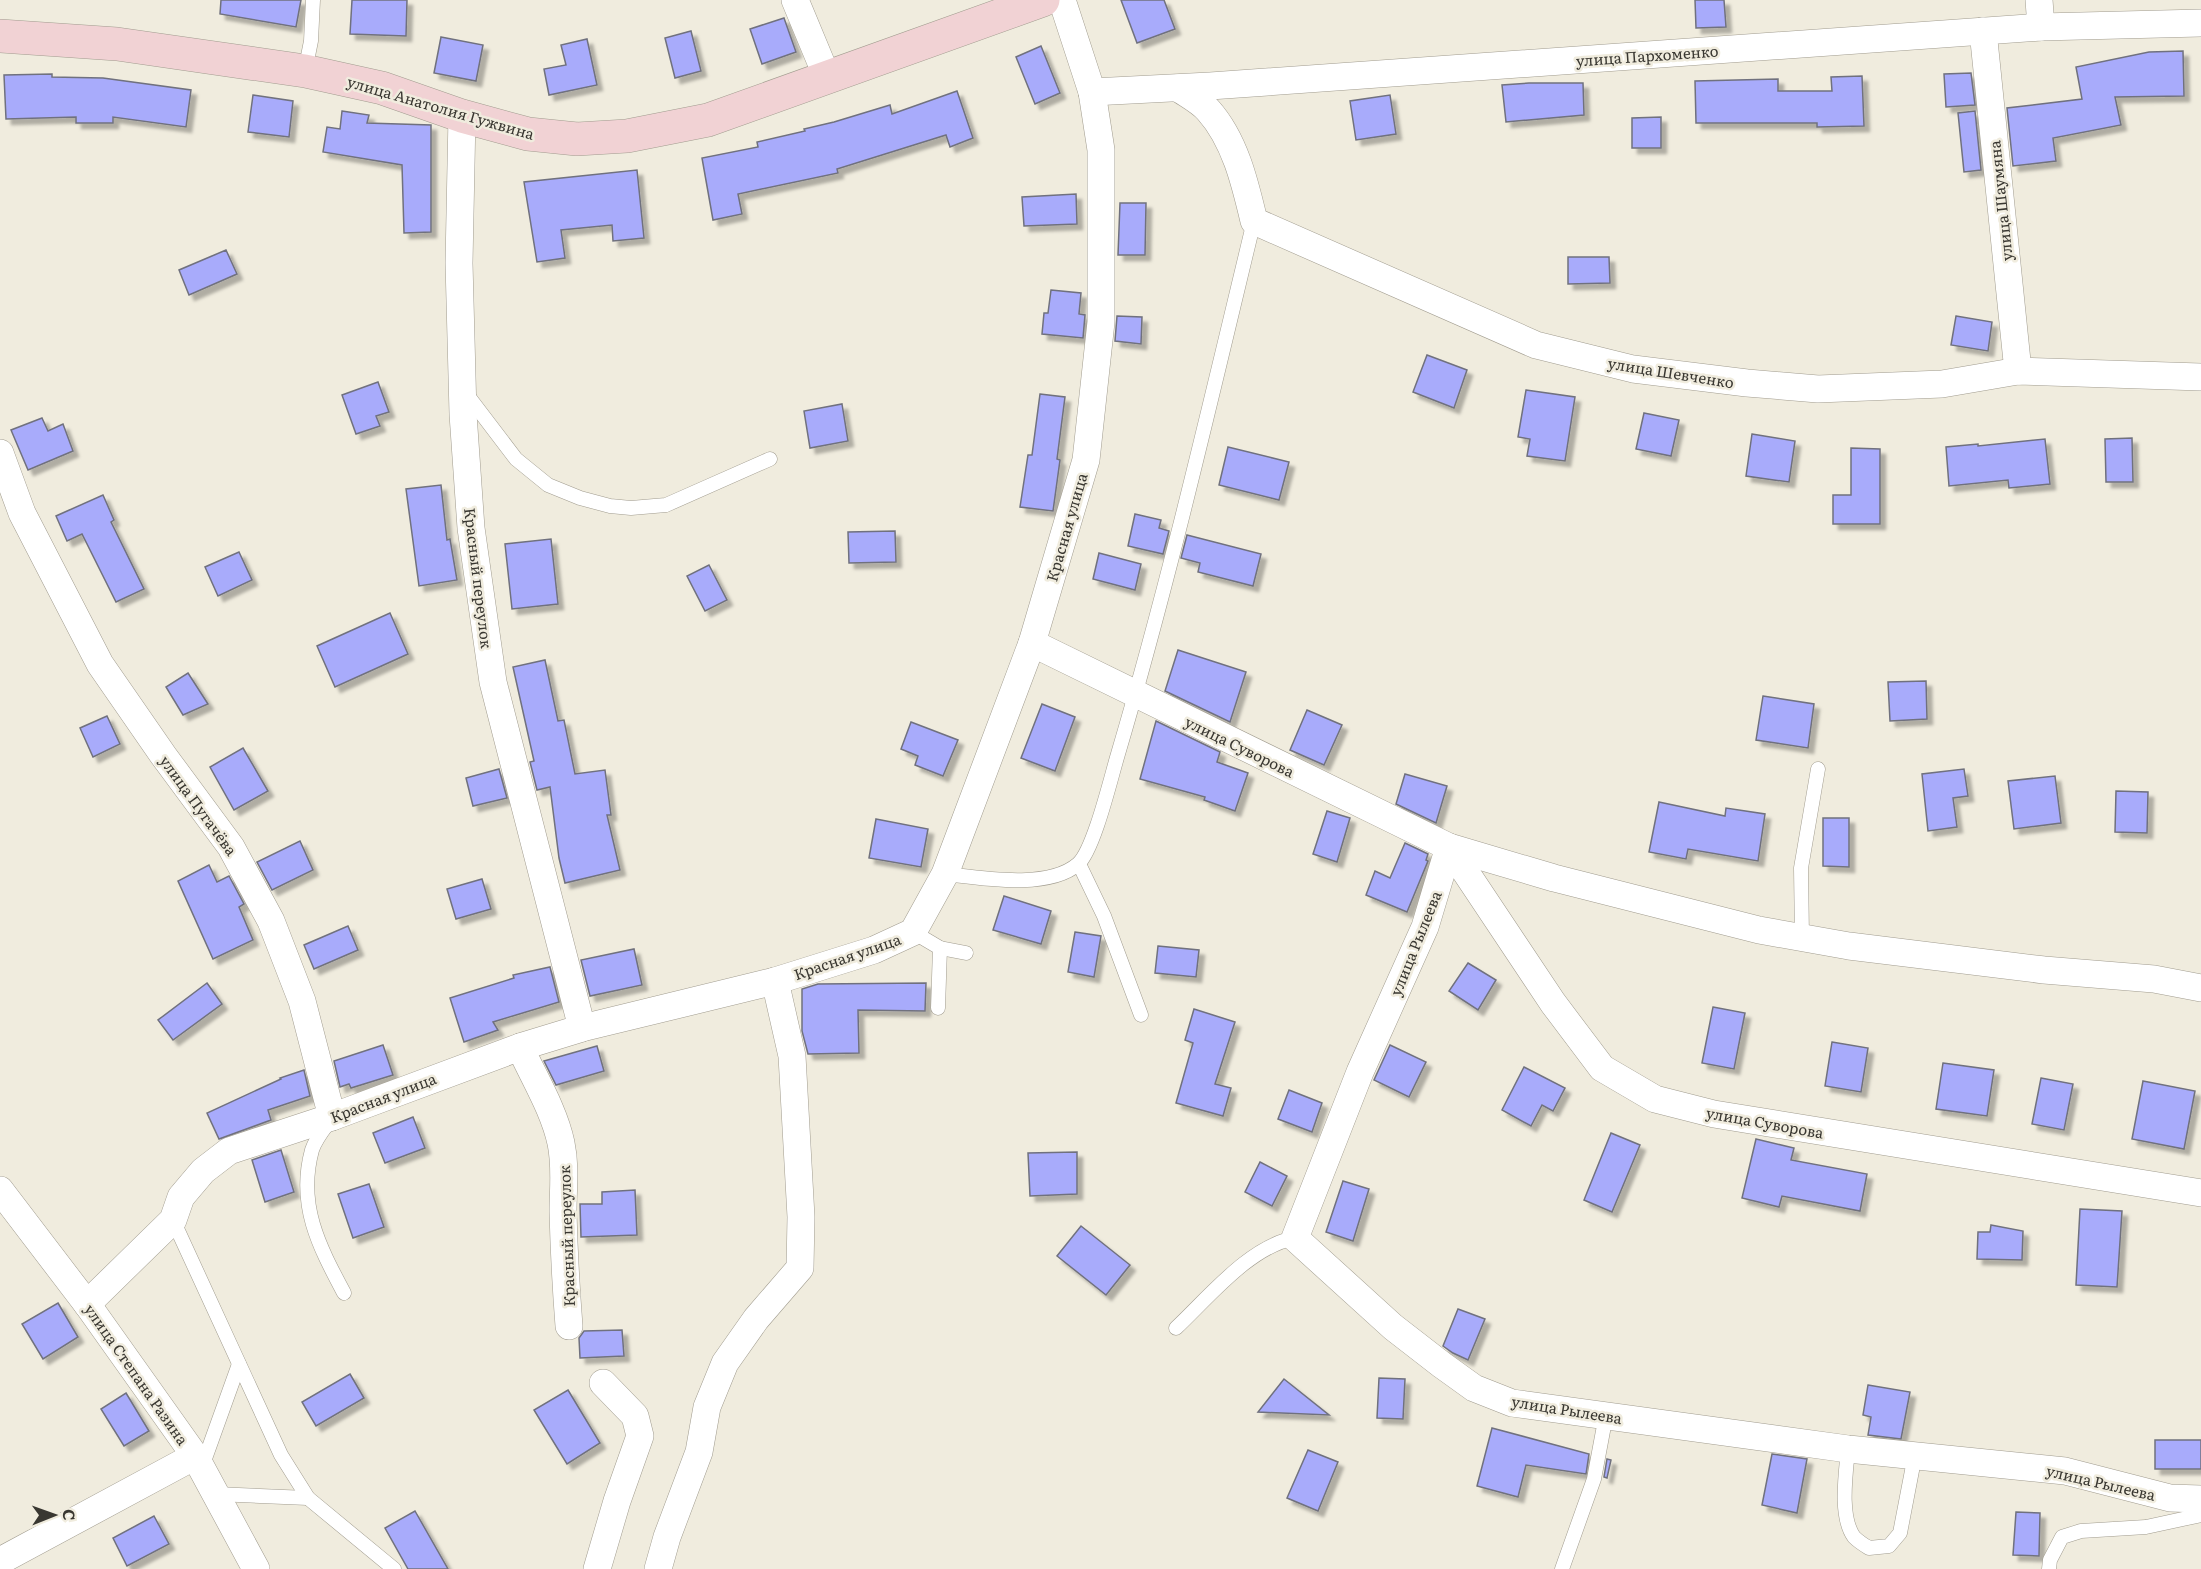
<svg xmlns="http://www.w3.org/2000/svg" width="2201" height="1569" viewBox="0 0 2201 1569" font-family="Literata,serif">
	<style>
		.building { fill: #a8abfb; stroke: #70717e; stroke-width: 1.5; filter: url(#shadow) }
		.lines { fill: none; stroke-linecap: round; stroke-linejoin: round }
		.lane-casing { stroke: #a19c8f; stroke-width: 15 }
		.street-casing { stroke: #a19c8f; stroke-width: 28 }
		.secondary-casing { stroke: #a19c8f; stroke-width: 34 }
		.lane { stroke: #fff; stroke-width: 14 }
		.street { stroke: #fff; stroke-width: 27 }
		.secondary { stroke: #f1d2d4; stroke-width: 33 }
		.labels { text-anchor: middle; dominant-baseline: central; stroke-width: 5; stroke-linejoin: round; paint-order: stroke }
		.street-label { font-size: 15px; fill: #393731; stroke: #f0ecde }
	</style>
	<defs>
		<filter id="shadow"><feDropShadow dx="5.5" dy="5.5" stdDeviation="1.5" flood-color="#0004"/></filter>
	</defs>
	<rect width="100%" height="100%" fill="#f0ecde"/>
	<!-- building -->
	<g class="building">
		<polygon points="221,0 301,0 296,27 220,14"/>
		<polygon points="352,0 407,0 406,36 350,34"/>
		<polygon points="1121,0 1164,0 1175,29 1137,43"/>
		<polygon points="1695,0 1724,0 1726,27 1696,28"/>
		<polygon points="784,18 796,52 762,64 750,29"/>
		<polygon points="691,31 701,71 675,78 665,38"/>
		<polygon points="441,37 483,45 476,81 434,73"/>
		<polygon points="587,39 597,85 549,95 544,69 566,65 561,45"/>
		<polygon points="1041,46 1060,93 1035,104 1016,57"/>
		<polygon points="2183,51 2184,96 2115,97 2121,125 2053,138 2056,161 2013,166 2007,108 2082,99 2076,67 2149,52"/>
		<polygon points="1971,73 1975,105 1946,107 1944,74"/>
		<polygon points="52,74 52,77 103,78 191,90 186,127 113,117 113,123 76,123 76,117 6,119 4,75"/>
		<polygon points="1862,76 1864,126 1817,127 1817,123 1696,123 1695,81 1778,79 1778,91 1832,91 1831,77"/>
		<polygon points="1529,83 1583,83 1584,115 1506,122 1502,85"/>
		<polygon points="957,91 973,138 950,147 946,135 837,169 838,173 738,194 742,214 713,220 702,158 758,147 757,142 805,131 804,129 834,122 890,105 892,114"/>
		<polygon points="253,95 293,101 289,137 248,132"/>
		<polygon points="1390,95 1396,134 1356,140 1350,101"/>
		<polygon points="342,111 369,115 367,123 431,125 431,232 404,233 402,165 323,152 327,127 340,129"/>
		<polygon points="1975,111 1981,170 1964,172 1958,113"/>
		<polygon points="1661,117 1661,148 1632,148 1632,118"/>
		<polygon points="637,170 644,238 613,241 612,225 561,230 565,258 537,262 524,182"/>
		<polygon points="1076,194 1077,224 1024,226 1022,197"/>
		<polygon points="1120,203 1146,203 1145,255 1118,255"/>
		<polygon points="226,250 237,274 189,295 179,270"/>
		<polygon points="1568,257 1609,257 1610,283 1568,284"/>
		<polygon points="1051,290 1081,293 1079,314 1085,315 1083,338 1042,334 1044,313 1048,313"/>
		<polygon points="1117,316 1142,317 1141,344 1115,341"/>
		<polygon points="1956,316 1992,322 1988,351 1951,345"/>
		<polygon points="1427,355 1467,370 1454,408 1413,392"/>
		<polygon points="378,382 389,412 376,416 380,426 356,434 342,395"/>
		<polygon points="1526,390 1575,397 1565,461 1527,456 1530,439 1518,437"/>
		<polygon points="1040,394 1065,397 1057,459 1060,460 1053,511 1020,507 1028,455 1032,455"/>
		<polygon points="842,404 848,441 810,448 804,411"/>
		<polygon points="1644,413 1679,420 1671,456 1636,449"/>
		<polygon points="42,418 48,431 63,424 73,451 28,470 11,430"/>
		<polygon points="1752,434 1795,441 1789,482 1746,476"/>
		<polygon points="2132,438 2133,482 2106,482 2105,439"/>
		<polygon points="2045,439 2050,484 2009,488 2008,480 1949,486 1946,447 1978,444 1978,446"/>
		<polygon points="1228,447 1289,462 1279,500 1219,485"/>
		<polygon points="1851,448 1880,449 1880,524 1833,524 1833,495 1851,495"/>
		<polygon points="441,485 447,540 450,539 457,580 419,586 406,489"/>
		<polygon points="103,495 114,520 111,522 144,589 116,602 82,534 67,541 56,516"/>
		<polygon points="1135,514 1161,520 1159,528 1169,531 1163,554 1128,546"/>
		<polygon points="895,531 896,562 849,563 848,532"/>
		<polygon points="1187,535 1261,554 1253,586 1198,572 1200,563 1181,558"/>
		<polygon points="551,539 558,604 512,609 505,544"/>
		<polygon points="239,552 252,580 218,596 205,567"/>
		<polygon points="1099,553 1141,564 1135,590 1093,579"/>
		<polygon points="709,565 727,600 705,611 687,576"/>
		<polygon points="390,613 408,654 335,687 317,646"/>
		<polygon points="1178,650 1246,672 1230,722 1165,691"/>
		<polygon points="545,660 558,721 564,720 575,774 605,770 611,815 607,815 620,870 565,883 559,858 550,787 537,790 530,762 534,761 513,667"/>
		<polygon points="188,673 208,704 183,715 166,687"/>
		<polygon points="1926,681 1927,719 1890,721 1888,682"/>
		<polygon points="1763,696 1814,704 1808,748 1756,740"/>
		<polygon points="1042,704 1075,717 1055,771 1021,758"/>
		<polygon points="1307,710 1342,725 1324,765 1290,750"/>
		<polygon points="107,716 120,744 93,757 80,728"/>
		<polygon points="1156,721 1220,752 1217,762 1248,773 1235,811 1204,800 1205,797 1140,779"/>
		<polygon points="911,722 958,740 943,776 915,765 918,756 901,749"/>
		<polygon points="243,748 268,791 234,810 210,767"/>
		<polygon points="499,769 507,798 473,806 466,778"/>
		<polygon points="1964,769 1968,796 1953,798 1957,827 1928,831 1922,774"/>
		<polygon points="1405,774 1447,786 1436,823 1396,804"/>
		<polygon points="2055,776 2061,823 2014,829 2008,781"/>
		<polygon points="2116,791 2148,792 2147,833 2115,832"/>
		<polygon points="1659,802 1725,816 1726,808 1765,814 1758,861 1688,849 1686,859 1649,852"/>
		<polygon points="1327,811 1350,818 1337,862 1313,854"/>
		<polygon points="1823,818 1849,818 1849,867 1823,866"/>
		<polygon points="876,819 928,829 921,867 869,858"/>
		<polygon points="300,841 313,870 272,890 257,862"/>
		<polygon points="1405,843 1428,854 1426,860 1428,861 1407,912 1366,895 1375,871 1390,878"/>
		<polygon points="209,865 217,882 229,876 244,904 239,907 253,940 213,959 178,881"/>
		<polygon points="482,879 491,909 456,919 447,889"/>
		<polygon points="1004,896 1051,911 1041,944 993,930"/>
		<polygon points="348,926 358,950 314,969 304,945"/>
		<polygon points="1075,932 1101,936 1094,977 1068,972"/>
		<polygon points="1158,946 1199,950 1196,977 1155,973"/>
		<polygon points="634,949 642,985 590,996 581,960"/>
		<polygon points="1468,963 1496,980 1478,1010 1449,991"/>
		<polygon points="550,967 559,1002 493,1022 498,1030 464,1042 450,998 514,978 513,975"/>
		<polygon points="207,983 222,1004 173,1040 158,1020"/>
		<polygon points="926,983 925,1011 858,1010 859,1053 808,1054 802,1031 802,989 818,984"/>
		<polygon points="1713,1007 1745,1013 1734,1069 1702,1063"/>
		<polygon points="1194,1009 1235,1022 1215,1084 1231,1088 1223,1116 1176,1103 1193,1043 1185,1040"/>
		<polygon points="1832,1042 1868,1048 1861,1092 1825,1086"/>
		<polygon points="383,1045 393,1075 351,1088 349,1084 340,1087 334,1061"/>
		<polygon points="1390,1045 1426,1062 1409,1097 1374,1080"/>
		<polygon points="597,1046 604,1071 556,1085 544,1061"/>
		<polygon points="1943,1063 1994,1070 1987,1116 1936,1109"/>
		<polygon points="1524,1067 1565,1088 1553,1111 1542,1105 1531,1126 1502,1110"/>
		<polygon points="304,1070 310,1096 268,1110 271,1120 219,1139 207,1113 281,1079 280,1078"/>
		<polygon points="2041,1078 2073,1084 2064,1130 2032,1124"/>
		<polygon points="2143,1081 2195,1091 2184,1149 2132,1139"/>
		<polygon points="1289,1090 1322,1103 1312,1132 1278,1119"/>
		<polygon points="413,1117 425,1148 385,1163 373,1133"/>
		<polygon points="1611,1133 1640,1145 1612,1212 1584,1200"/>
		<polygon points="1756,1139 1794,1148 1791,1160 1867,1174 1860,1211 1782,1196 1779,1207 1742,1198"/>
		<polygon points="281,1150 294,1192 265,1202 252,1160"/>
		<polygon points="1077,1152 1077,1194 1030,1196 1028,1153"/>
		<polygon points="1260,1162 1287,1176 1272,1206 1245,1192"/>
		<polygon points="1343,1181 1369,1189 1353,1241 1326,1232"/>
		<polygon points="369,1184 384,1227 353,1238 338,1194"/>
		<polygon points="635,1190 637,1235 581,1237 580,1204 602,1204 602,1192"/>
		<polygon points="2080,1209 2122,1211 2117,1287 2076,1285"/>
		<polygon points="1991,1225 2023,1231 2022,1260 1977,1259 1978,1232 1990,1232"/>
		<polygon points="1081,1226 1130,1265 1106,1295 1057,1256"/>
		<polygon points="58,1303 78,1337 43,1359 22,1324"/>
		<polygon points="1458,1309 1485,1319 1468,1360 1453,1353 1443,1346"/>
		<polygon points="622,1330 624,1356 580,1358 579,1338 584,1331"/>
		<polygon points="350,1374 364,1398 316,1426 302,1402"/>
		<polygon points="1379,1378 1405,1379 1403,1419 1377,1418"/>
		<polygon points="1284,1379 1329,1415 1258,1412"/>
		<polygon points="1868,1385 1910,1392 1901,1439 1868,1435 1871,1417 1863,1415"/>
		<polygon points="568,1390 600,1443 567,1464 534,1410"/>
		<polygon points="126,1393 149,1431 124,1446 101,1409"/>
		<polygon points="1492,1428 1589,1454 1586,1474 1526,1465 1518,1497 1477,1486"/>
		<rect x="2155" y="1440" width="46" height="29"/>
		<polygon points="1308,1450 1338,1462 1318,1511 1287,1498"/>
		<polygon points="1772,1454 1807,1459 1797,1513 1762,1505"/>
		<polygon points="1607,1459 1611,1460 1607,1478 1604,1477"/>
		<polygon points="415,1511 448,1569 408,1569 385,1528"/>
		<polygon points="2016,1512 2040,1513 2039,1556 2013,1555"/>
		<polygon points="154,1516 169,1544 127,1566 113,1538"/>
	</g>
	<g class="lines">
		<defs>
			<g id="lane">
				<polyline points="305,71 311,41 313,0"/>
				<polyline points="465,392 516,459 548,485 580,498 610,506 631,508 666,505 770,459"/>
				<polyline points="1079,864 1104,916 1141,1015"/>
				<path d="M 945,874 C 981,878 1048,890 1078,864 C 1094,850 1111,777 1118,754 C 1170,578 1211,399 1254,221"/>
				<polyline points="913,932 940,948 938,1008"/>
				<polyline points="1802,938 1801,868 1818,769"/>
				<polyline points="940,948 966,953"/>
				<path d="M 329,1122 C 323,1130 315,1140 312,1150 C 297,1205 319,1246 344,1293"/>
				<polyline points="173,1220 281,1455 308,1498 394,1569"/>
				<path d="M 1176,1328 C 1209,1297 1250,1246 1295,1238"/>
				<path d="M 1848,1449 C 1846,1473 1839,1516 1854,1537 C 1858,1541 1864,1545 1869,1548 L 1889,1546 L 1900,1533 L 1915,1455"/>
				<polyline points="202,1467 239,1364"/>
				<polyline points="215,1494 308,1498"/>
				<polyline points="1562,1569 1594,1479 1606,1415"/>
				<polyline points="2049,1569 2050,1560 2062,1537 2081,1531 2146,1527 2201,1515"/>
			</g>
			<g id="street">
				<polyline points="795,0 827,77"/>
				<polyline points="2039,0 2041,27"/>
				<polyline points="1983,31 2018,371"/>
				<path d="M 1178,88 C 1188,95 1200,101 1208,110 C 1235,140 1245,183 1254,221 L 1536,345 L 1633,369 L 1747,383 L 1818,389 L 1942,384 L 2018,371 L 2201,377"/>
				<polyline points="1092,92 1210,86 2041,27 2201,23"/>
				<polyline points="462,116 459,263 463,414 471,528 493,682 582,1028"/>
				<polyline points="0,453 22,513 100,664 163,755 231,847 271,921 302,1001 332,1117"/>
				<polyline points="1032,643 1449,847 1553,1003 1602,1068 1655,1099 1714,1114 2201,1193"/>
				<polyline points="2201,988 2154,979 2044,970 1849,946 1759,930 1554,878 1449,847 1425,927 1360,1072 1295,1238 1393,1327 1442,1365 1474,1388 1512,1403 1848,1449 2065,1471 2170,1498 2201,1499"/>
				<path d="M 520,1047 C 534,1078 554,1110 561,1143 C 566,1167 563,1188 563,1212 C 564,1250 566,1288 569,1326"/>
				<polyline points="0,1190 87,1304 195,1456 256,1569"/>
				<polyline points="87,1304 173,1220 181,1197 203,1171 229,1151 332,1117 520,1047 582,1028 775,981 874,950 913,932 945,874 1032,643 1086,460 1101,322 1101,150 1092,92 1062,0"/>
				<polyline points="0,1561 195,1456"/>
				<polyline points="597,1569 617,1501 640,1436 635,1416 603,1383"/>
				<polyline points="658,1569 667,1537 699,1452 707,1407 725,1363 756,1319 800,1268 801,1217 792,1056 775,981"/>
			</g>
			<polyline id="secondary" points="0,36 117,44 305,71 382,88 462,116 528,134 577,139 627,136 708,120 1043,0"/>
		</defs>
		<!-- lane casing -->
		<use href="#lane" class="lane-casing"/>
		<!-- street casing -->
		<use href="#street" class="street-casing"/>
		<!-- secondary casing -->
		<use href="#secondary" class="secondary-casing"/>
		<!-- lane -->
		<use href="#lane" class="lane"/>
		<!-- street -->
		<use href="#street" class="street"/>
		<!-- secondary -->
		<use href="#secondary" class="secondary"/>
	</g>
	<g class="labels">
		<!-- street labels -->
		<g class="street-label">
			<text transform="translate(1647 55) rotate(-4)">улица Пархоменко</text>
			<text transform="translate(441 107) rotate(16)">улица Анатолия Гужвина</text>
			<text transform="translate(2000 201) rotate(-96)">улица Шаумяна</text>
			<text transform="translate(1671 372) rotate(9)">улица Шевченко</text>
			<text transform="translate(1066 527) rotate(-74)">Красная улица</text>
			<text transform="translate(479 578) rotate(83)">Красный переулок</text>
			<text transform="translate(1240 746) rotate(26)">улица Суворова</text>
			<text transform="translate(199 805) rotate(54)">улица Пугачёва</text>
			<text transform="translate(1415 943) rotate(-68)">улица Рылеева</text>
			<text transform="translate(847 956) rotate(-19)">Красная улица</text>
			<text transform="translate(383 1097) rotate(-21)">Красная улица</text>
			<text transform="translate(1765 1122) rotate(10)">улица Суворова</text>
			<text transform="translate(566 1236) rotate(-92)">Красный переулок</text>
			<text transform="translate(137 1374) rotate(55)">улица Степана Разина</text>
			<text transform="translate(1567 1409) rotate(9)">улица Рылеева</text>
			<text transform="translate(2101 1482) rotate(13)">улица Рылеева</text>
		</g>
	</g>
	<!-- north arrow -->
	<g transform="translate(54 1515) rotate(89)" stroke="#f0ecde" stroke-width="4.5" paint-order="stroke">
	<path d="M0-4.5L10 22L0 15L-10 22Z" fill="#393731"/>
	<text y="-9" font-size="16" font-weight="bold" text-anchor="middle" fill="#393731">С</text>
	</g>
</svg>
